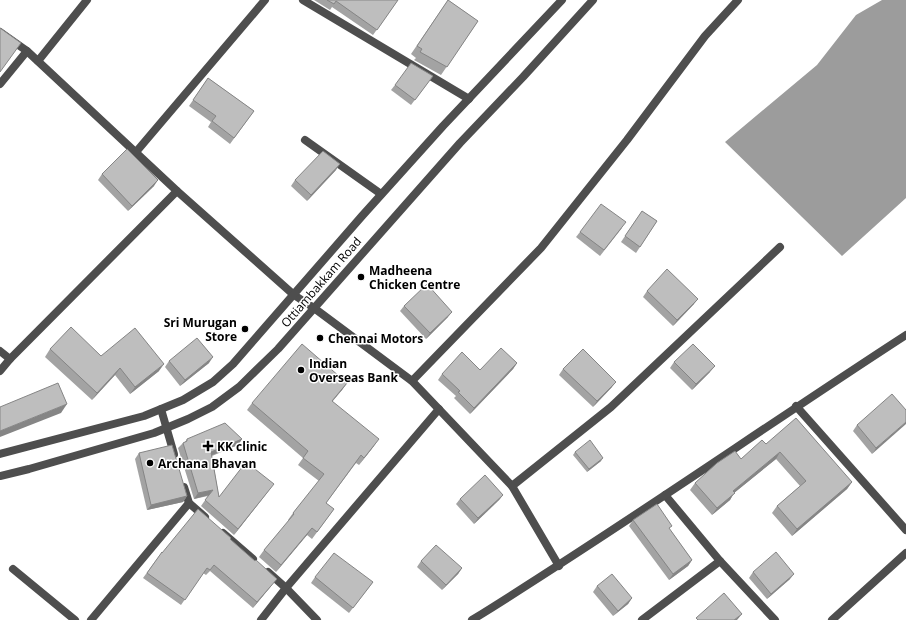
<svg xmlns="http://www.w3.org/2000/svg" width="906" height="620" viewBox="0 0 906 620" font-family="'Open Sans',sans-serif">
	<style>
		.water { fill: #9c9c9c }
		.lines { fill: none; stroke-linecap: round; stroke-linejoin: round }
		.minor { stroke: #4e4e4e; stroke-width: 8 }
		.tertiary { stroke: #4e4e4e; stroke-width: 8 }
		.wall { fill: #a3a3a3 }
		.shaded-wall { fill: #858585 }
		.building { fill: #bebebe; stroke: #858585 }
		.poi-dot { fill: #000; stroke: #fff; stroke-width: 1.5 }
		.labels { text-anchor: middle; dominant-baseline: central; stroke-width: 3; stroke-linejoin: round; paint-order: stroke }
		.poi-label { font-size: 12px; font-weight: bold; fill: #000; stroke: #fff; text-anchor: start }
		.street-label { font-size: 12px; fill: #000; stroke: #fff }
	</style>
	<rect width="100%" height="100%" fill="#fff"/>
	<!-- water -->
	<polygon class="water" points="882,0 906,0 906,198 842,256 725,142 817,65 856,15"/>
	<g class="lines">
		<!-- minor -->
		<g class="minor">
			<polyline points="303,0 469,99"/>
			<polyline points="0,32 27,51 177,191 294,295 314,308 412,381 512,486 559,566"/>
			<polyline points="38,61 87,0"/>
			<polyline points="0,84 27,51"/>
			<polyline points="305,140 381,194"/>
			<polyline points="136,152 265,0"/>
			<polyline points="0,351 10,359"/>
			<polyline points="0,371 10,359 177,191"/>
			<polyline points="412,381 541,248 627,140 705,36 738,0"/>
			<polyline points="796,406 906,530"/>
			<polyline points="161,409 174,454"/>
			<polyline points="512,486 611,407 780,247"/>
			<polyline points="184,487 189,503 205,517"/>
			<polyline points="665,495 720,561 775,620"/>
			<polyline points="223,533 253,559"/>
			<polyline points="13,569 75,620"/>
			<polyline points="268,572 286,588 317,620"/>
			<polyline points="91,620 189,503"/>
			<polyline points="261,620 286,588 439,409"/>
			<path d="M 472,620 C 619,529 761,429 906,335"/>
			<polyline points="642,620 720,561"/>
			<polyline points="832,620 906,553"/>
		</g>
		<!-- tertiary -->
		<g class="tertiary">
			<polyline points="0,454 144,416 183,400 213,382 233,364 362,216 443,126 562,0"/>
			<polyline points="0,476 29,469 154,433 188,419 212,407 239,387 278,349 460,143 523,77 593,0"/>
		</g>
	</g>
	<!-- wall -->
	<g class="wall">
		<polygon points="314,0 398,0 373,35 332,7 330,10"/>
		<polygon points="448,0 478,21 441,75 414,60 416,58 411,54"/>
		<polygon points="433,76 411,105 391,90 395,85"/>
		<polygon points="208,78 254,111 230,144 208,127 211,122 189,106"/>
		<polygon points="336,170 307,201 291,186 295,180"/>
		<polygon points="102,174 154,186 128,211 98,180"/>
		<polygon points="642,211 657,221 636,253 621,242"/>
		<polygon points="622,228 600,256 576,237 580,232"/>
		<polygon points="647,291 694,304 673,326 643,297"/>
		<polygon points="404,306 448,317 426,339 400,311"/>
		<polygon points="50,349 101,356 159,371 130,394 115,375 92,400 45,357"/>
		<polygon points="169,361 209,363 180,386 165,367"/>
		<polygon points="674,362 710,372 692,390 670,368"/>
		<polygon points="517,363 513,369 470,414 454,398 456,396 438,380 442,374 480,370"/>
		<polygon points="563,369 612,387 593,407 559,375"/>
		<polygon points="347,383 342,390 332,401 374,446 359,465 356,463 326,503 334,509 312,539 307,535 276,572 259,557 264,550 289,521 288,520 293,513 319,481 298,465 303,458 247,410 252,403"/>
		<polygon points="906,410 872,454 853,431 857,425"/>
		<polygon points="187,439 242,439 238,445 212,456 219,497 270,489 234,535 201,506 208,496 194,499 178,448 183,443 185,442"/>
		<polygon points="766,444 852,482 847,489 792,536 772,513 777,506 800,486 776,459 734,493 730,500 712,515 690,490 695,483 741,459"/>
		<polygon points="575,452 601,461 587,472 573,455"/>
		<polygon points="139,453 187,496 183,502 147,510 135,459"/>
		<polygon points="503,495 499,500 474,524 456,504 460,499"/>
		<polygon points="633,520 670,530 692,560 688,566 669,580 629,526"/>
		<polygon points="230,539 272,585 253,608 210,571 206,575 203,573 181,605 143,578 162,552 162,553"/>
		<polygon points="421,561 462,568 458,574 442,590 417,567"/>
		<polygon points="753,572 790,579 767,599 749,578"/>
		<polygon points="315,577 373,582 349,613 311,583"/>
		<polygon points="597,586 632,598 628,604 613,616 593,592"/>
	</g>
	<!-- shaded-wall -->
	<g class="shaded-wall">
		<polygon points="340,164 336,170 307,201 311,195"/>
		<polygon points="158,180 154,186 128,211 132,206"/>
		<polygon points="698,299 694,304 673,326 677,320"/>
		<polygon points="452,312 448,317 426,339 430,333"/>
		<polygon points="213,357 209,363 180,386 185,380"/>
		<polygon points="517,363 513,369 470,414 474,408"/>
		<polygon points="164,364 159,371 130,394 135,387"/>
		<polygon points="715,366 710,372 692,390 696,384"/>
		<polygon points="120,368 115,375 92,400 97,393"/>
		<polygon points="616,382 612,387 593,407 597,401"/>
		<polygon points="347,383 342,390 327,408 332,401"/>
		<polygon points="67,404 61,413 0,437 0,431"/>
		<polygon points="906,422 906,424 872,454 876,448"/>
		<polygon points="242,439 238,445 207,457 211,452"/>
		<polygon points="379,439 374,446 359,465 364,458"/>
		<polygon points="780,452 776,459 734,493 730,500 712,515 717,508 733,491"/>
		<polygon points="603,458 601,461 587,472 589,469"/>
		<polygon points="852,482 847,489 792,536 797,529"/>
		<polygon points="274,484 270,489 234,535 238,529"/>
		<polygon points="213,490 209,495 194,499 198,493"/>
		<polygon points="503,495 499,500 474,524 478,518"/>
		<polygon points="187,496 183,502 147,510 151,505"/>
		<polygon points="312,528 307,535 276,572 281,565"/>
		<polygon points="692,560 688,566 669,580 673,574"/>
		<polygon points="462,568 458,574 442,590 446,585"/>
		<polygon points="794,574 790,579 767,599 771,594"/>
		<polygon points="277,579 272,585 253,608 257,602"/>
		<polygon points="632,598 628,604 613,616 618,611"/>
		<polygon points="742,614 737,620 734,620"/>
	</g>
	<!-- building -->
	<g class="building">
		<polygon points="327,0 398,0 377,30 336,1 334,4"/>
		<polygon points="448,0 478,21 447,67 420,52 422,49 417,46"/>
		<polygon points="0,28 21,43 0,72"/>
		<polygon points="411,63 433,76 415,100 395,85"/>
		<polygon points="208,78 254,111 234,138 212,121 216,116 193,100"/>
		<polygon points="127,149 158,180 132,206 102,174"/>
		<polygon points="323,151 340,164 311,195 295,180"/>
		<polygon points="601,204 626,222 604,250 580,232"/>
		<polygon points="642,211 657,221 640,247 625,236"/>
		<polygon points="667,269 698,299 677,320 647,291"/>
		<polygon points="427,284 452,312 430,333 404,306"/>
		<polygon points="71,327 101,356 135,328 164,364 135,387 120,368 97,393 50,349"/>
		<polygon points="197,338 213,357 185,380 169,361"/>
		<polygon points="302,344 347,383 332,401 379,439 364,458 361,455 326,503 334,509 317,532 312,528 281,565 264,550 294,514 293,513 324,474 303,458 308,451 252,403"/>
		<polygon points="693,344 715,366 696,384 674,362"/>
		<polygon points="501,348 517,363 474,408 458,392 460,391 442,374 462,352 480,370"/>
		<polygon points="583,349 616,382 597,401 563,369"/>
		<polygon points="58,383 67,404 0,431 0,407"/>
		<polygon points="892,394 906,410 906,422 876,448 857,425"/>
		<polygon points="796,418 852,482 797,529 777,506 806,481 780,452 733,491 735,493 717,508 695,483 717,463 735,451 741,459 762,440 766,444"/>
		<polygon points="225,423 242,439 211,452 219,497 246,462 274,484 238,529 205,500 213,490 198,493 183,443 187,441 187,439"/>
		<polygon points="590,440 603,458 589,469 575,452"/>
		<polygon points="172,445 187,496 151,505 139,453"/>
		<polygon points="485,475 503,495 478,518 460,499"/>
		<polygon points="657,504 672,526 669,528 692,560 673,574 633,520"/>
		<polygon points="198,509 231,538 230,539 255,561 256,560 277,579 257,602 214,565 210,570 207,568 185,600 147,573 162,552 162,553"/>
		<polygon points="436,545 462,568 446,585 421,561"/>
		<polygon points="776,552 794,574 771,594 753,572"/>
		<polygon points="334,553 373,582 353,608 315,577"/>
		<polygon points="612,574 632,598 618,611 597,586"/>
		<polygon points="724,593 742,614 734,620 698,620 696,618"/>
	</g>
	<!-- markers -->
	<g class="poi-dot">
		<circle cx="361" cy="277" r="4"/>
		<circle cx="245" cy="329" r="4"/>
		<circle cx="320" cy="338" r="4"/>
		<circle cx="301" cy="370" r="4"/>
		<path d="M206 440h4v4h4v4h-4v4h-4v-4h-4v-4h4z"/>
		<circle cx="150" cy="463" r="4"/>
	</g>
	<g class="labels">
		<!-- poi labels -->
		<g class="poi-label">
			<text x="369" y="270">Madheena<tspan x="369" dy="14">Chicken Centre</tspan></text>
			<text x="237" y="322" text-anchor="end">Sri Murugan<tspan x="237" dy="14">Store</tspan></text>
			<text x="328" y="338">Chennai Motors</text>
			<text x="309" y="363">Indian<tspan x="309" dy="14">Overseas Bank</tspan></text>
			<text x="217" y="446">KK clinic</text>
			<text x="158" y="463">Archana Bhavan</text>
		</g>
		<!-- street labels -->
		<g class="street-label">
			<text transform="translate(321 282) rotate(-49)">Ottiambakkam Road</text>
		</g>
	</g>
</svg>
